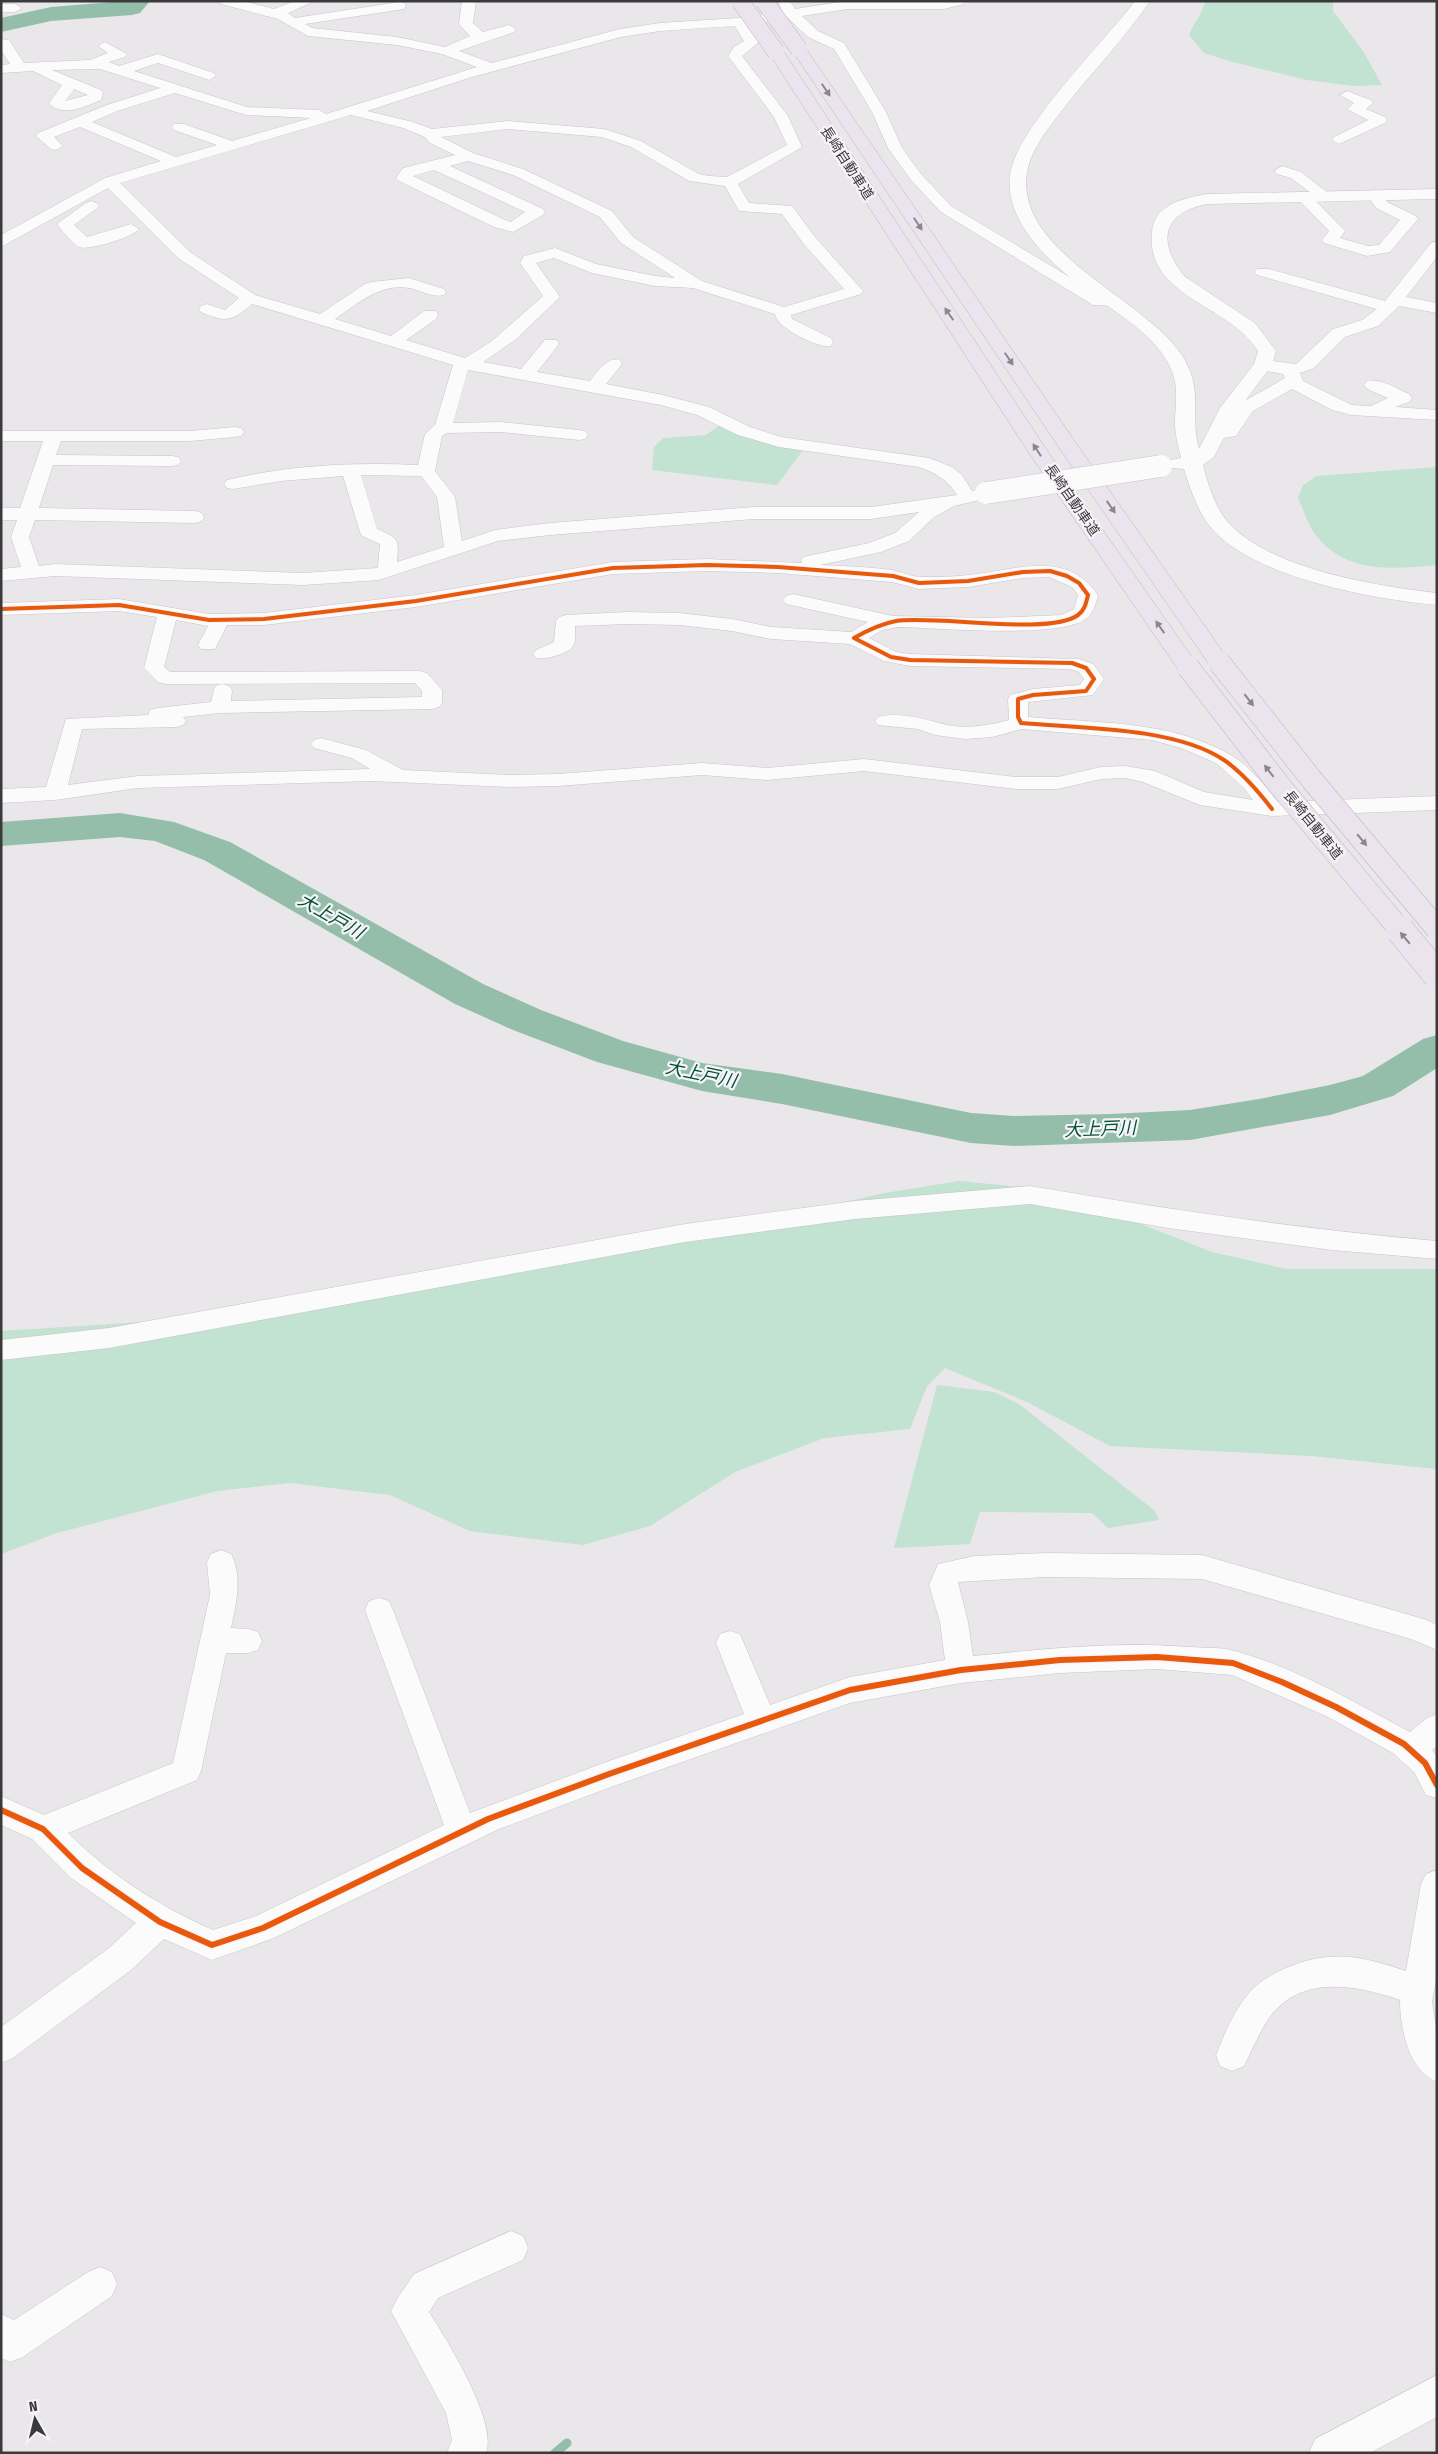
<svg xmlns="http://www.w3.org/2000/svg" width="1438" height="2454" viewBox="0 0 1438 2454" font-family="'Fira Sans Condensed','Noto Sans JP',sans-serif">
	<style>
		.green { fill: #c2e2d2 }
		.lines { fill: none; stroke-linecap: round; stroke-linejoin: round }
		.stream { stroke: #94beaa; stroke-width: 9 }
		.river { fill: #94beaa; fill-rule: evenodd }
		.minor-casing { stroke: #c7c5c7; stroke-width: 1 }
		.tertiary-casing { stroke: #c7c5c7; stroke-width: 1 }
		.motorway-casing { stroke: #beb5c0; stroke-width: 1 }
		.minor { fill: #fcfbfc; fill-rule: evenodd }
		.tertiary { fill: #fcfbfc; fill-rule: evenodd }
		.motorway { fill: #ebe3ed; fill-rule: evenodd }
		.tertiary-bridge-casing { stroke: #c7c5c7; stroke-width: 23; stroke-linecap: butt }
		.motorway-bridge-far2-casing { stroke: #beb5c0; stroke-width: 18; stroke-linecap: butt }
		.motorway-bridge-far1-casing { stroke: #beb5c0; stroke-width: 23; stroke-linecap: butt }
		.motorway-bridge-casing { stroke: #beb5c0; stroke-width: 29; stroke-linecap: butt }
		.tertiary-bridge { stroke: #fcfbfc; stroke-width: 22 }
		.motorway-bridge-far2 { stroke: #ebe3ed; stroke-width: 17 }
		.motorway-bridge-far1 { stroke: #ebe3ed; stroke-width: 22 }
		.motorway-bridge { stroke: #ebe3ed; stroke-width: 28 }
		.cycleway-far1-casing { stroke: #f7f3f8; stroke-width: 6 }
		.cycleway-casing { stroke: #f7f3f8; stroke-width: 9 }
		.cycleway-far1 { stroke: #e8590c; stroke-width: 4 }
		.cycleway { stroke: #e8590c; stroke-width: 6 }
		.oneway { fill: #8a868b }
		.labels { text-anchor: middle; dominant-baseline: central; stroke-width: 4.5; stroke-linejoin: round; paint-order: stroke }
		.far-street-label { font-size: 14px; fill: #3a393b; stroke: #f7f3f8 }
		.water-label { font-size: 18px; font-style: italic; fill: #005436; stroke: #f7f3f8 }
	</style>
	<rect width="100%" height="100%" fill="#e9e7ea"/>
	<!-- green -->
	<g class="green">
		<path d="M 1205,1 L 1333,1 L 1333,11 L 1363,51 L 1382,85 L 1353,86 L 1307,80 L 1233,62 L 1204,53 L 1189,35 C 1193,24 1204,11 1205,1 Z"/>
		<polygon points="720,425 803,450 777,485 652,470 654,447 663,438 706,435"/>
		<path d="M 1437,467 L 1437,565 C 1395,569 1349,574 1319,539 C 1309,528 1304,511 1298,498 L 1303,485 L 1317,476 Z"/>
		<polygon points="959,1181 1031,1188 1131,1220 1212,1252 1287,1269 1437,1269 1437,1469 1311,1456 1110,1446 1027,1402 945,1368 927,1386 910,1429 824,1438 735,1472 650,1526 583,1545 470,1531 390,1495 290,1483 217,1491 57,1533 1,1554 1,1331 284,1313 706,1233 885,1193"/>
		<polygon points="937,1385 994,1392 1019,1404 1155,1511 1159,1520 1108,1528 1092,1513 980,1512 970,1544 894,1548"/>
	</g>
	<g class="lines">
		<!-- stream -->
		<polyline class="stream" points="555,2453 567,2443"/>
		<!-- river -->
		<g class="river">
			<polygon points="125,1 150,1 140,13 132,15 51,21 1,32 1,18 51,7"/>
			<polygon points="120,813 174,822 230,842 483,984 541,1010 623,1041 702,1063 782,1074 971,1113 1014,1116 1111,1114 1190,1110 1259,1099 1330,1085 1363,1076 1423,1039 1437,1035 1437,1068 1393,1096 1330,1115 1190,1140 1014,1146 971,1143 782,1104 702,1091 597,1062 513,1030 455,1004 204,860 155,841 120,837 1,846 1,822"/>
		</g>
		<defs>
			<g id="minor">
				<path d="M 219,1 L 243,1 L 274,9 L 295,1 L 315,1 L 288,13 L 295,18 L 399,2 L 404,3 L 406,6 L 404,9 L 305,24 L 312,28 L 397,37 L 445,47 L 470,36 L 459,24 L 462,1 L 476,1 L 473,23 L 483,32 L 509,25 L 516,29 L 514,32 L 459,51 L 492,63 L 620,29 L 660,23 L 739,18 L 782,11 L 778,1 L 790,1 L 795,9 L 846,1 L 966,1 L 964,4 L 944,9 L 848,9 L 802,16 L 818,31 L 844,43 L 886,112 L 902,148 L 921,174 L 951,206 L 1103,297 L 1120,300 L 1122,303 L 1120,306 L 1093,305 L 941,212 L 911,180 L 888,148 L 872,112 L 834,49 L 808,37 L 788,18 L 748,25 L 759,42 L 742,56 L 788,116 L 802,147 L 738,184 L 749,203 L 792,206 L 815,237 L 863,291 L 861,294 L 791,315 L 792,319 L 831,338 L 833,342 L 831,346 C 818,349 776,327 775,314 L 693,288 L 655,286 L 592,273 L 554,258 L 536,263 L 560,297 L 515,340 L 483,362 L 521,369 L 545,340 L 557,340 L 559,344 L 537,372 L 590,381 C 598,372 606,357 620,360 L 622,364 L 606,384 L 663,395 L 709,407 L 750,427 L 781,437 L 929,458 L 952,467 L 962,475 L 972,491 L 986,488 L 992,489 L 995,493 L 992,497 L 954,506 L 933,518 L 909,541 L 881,552 L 820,565 C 844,566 869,567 892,570 C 902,572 912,577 922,577 C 937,577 953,577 968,575 C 1015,571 1065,548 1098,595 C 1096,605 1092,616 1083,621 C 1047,638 941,628 898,627 L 882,630 L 869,638 L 896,652 L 910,654 L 1079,659 L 1093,664 L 1104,679 L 1093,695 L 1028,702 L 1028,717 C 1095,723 1169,720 1229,754 C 1249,765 1264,785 1278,802 L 1437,796 L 1437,810 L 1272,816 L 1200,805 L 1143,782 L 1125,778 L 1101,779 L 1058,789 L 1016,789 L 864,771 L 767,780 L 702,775 L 558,786 L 510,787 L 371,781 L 138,788 L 55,800 L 1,803 L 1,789 L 46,787 L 66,719 L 148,715 L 150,710 L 157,708 L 211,702 L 215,686 L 222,684 L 229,686 L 232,690 L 231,701 L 422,697 L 422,691 L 415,683 L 165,684 L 158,682 L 144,668 L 157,617 L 119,611 L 1,615 L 1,603 L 119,599 L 209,614 L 264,613 L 416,595 L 613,562 L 707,559 L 802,563 L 801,561 L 803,557 L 869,543 L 895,533 L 919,512 L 871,519 L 754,519 L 550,535 L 498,541 L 379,580 L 303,585 L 55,576 L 1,581 L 1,569 L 21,567 L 11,537 L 17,520 L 1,520 L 1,508 L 20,508 L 43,441 L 1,441 L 1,431 L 190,431 L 235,427 L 241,428 L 244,432 L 241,436 L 235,437 L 190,441 L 61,441 L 56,455 L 172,456 L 178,457 L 181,461 L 178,465 L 172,466 L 53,465 L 39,508 L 195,511 L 202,513 L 204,517 L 202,521 L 195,523 L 35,520 L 29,537 L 39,566 L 55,564 L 303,573 L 378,568 L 380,544 L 362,536 L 360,532 L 343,476 L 281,481 L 233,489 L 227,488 L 224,484 L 227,480 C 289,465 355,462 418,465 L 425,434 L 435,425 L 453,365 L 252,304 C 233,321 225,323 201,312 L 199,309 L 201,306 L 207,304 L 225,310 L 239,298 L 178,258 L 108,188 L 1,247 L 1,235 L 105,178 L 161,161 L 80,127 L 54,137 L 63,146 L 56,150 L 51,149 L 36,136 L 38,133 L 107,105 L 160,88 L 100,69 L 52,70 L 101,90 L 103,93 L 101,100 C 87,106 61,118 49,103 L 62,85 L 33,71 L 1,73 L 1,65 L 10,64 L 1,50 L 1,39 L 9,40 L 24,63 L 90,60 L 108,53 L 98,46 L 105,42 L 127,54 L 125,57 L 109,62 L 119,66 L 158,54 L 214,73 L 216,76 L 209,80 L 158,63 L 134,71 L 247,107 L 319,110 L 326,114 L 477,67 L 442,54 L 397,45 L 308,36 L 278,19 L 221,4 ZM 735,26 L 744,41 L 734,47 L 728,56 L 774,117 L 787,145 L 727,177 L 709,176 L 699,174 L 641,141 L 604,129 L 508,121 L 432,129 L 413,122 L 367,111 L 472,77 L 621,37 L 660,31 ZM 74,89 L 88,95 L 65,101 ZM 175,93 L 246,115 L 311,118 L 232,141 L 184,124 L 174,124 L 172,127 L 174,130 L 217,145 L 176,157 L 92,122 L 117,111 ZM 351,115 L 403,128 L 425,137 L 430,143 L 455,155 L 403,168 L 396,178 L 399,181 L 494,227 L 513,232 L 543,215 L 545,212 L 543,209 L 450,166 L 468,161 L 513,175 L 600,217 L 621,243 L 675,278 L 655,276 L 596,264 L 555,248 L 524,256 L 520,263 L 543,296 L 492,341 L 465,358 L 406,340 L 436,319 L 438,315 L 436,311 L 424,311 L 391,336 L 335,319 C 357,304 380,283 409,288 C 421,290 432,298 444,295 L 446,292 L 444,289 L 409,278 L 371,282 L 365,284 L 320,314 L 255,295 L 190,252 L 120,183 ZM 508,129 L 602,137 L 631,147 L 689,181 L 725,186 L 739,211 L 782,214 L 803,243 L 844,289 L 784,307 L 702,281 L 633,237 L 612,211 L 523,169 L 473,153 L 441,137 ZM 434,170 L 525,212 L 511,222 L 505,220 L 413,176 ZM 468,370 L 661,405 L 697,415 L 738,435 L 779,447 L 919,467 C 937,474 947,479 957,495 L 871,507 L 754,507 L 550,523 L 495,530 L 462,541 L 455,497 L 435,471 L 442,436 L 447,433 L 500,432 L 579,440 L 585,439 L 588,435 L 585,431 L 579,430 L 500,422 L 453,423 ZM 361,475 L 421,476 L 437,497 L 444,547 L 397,562 C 399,538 399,539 377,529 ZM 707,571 L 778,573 L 892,582 L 919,589 L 968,587 L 1023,578 L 1049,577 L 1072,587 L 1078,595 L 1074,609 L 1061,615 L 991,618 L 893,616 L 793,594 L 786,596 L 783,600 L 786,604 L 868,622 L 851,632 L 771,627 L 732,619 L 679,613 L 627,612 L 566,615 L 559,617 L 556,621 L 554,642 L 536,650 L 533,654 L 536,658 C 544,660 569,654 573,646 C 576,641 575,632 575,626 L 627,624 L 679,625 L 732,631 L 771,639 L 850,644 L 884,661 L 910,666 L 1070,669 L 1079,672 L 1084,679 L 1080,685 L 1033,689 L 1011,695 L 1008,699 L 1009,720 C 987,726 962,730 939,723 C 920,718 899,712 878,717 L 875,721 L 878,725 L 918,729 L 935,735 L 965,739 L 992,737 L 1022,729 L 1152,740 L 1181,748 L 1216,763 L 1244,788 L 1253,800 L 1204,792 L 1155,771 L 1125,766 L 1101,767 L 1058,777 L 1016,777 L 864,759 L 767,768 L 702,763 L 558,774 L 510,775 L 403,770 L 366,750 L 321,738 L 314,740 L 311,744 L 314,748 L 352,758 L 370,769 L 138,776 L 68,785 L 82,729 L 176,727 L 183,725 L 186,721 L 183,717 L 220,713 L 432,709 L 439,707 L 442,703 L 442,690 L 427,673 L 420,671 L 170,672 L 164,667 L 176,620 L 208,626 L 198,645 L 201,649 L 215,649 L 227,625 L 264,625 L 416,607 L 613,574 Z"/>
				<polygon points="1,4 15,4 22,8 15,12 1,12"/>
				<polygon points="1347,91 1371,100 1373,103 1366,109 1385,117 1387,120 1385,123 1339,144 1332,140 1334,137 1368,120 1347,109 1354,103 1340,95"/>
				<polygon points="1282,166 1301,172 1332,196 1329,199 1319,199 1291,178 1277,174 1274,171"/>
				<polygon points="1375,190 1380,192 1387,202 1416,216 1418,219 1390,252 1367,256 1324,243 1322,240 1329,231 1296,197 1304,192 1309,194 1345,231 1340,238 1368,246 1379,245 1400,220 1376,208 1367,195"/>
				<path d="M 91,201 L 96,203 L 99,206 L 96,209 L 74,225 L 87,237 L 131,224 L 139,229 C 134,237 88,251 79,247 C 72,243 62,231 57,224 L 86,203 Z"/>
				<path d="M 1437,241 L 1437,257 L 1406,297 L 1437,303 L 1437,313 L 1399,306 L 1378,326 L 1345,337 L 1314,368 L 1300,373 L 1303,381 L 1352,405 L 1371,406 L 1388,398 L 1367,389 L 1364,385 L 1367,381 C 1381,378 1397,389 1409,394 L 1412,398 L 1409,402 L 1395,407 L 1437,410 L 1437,420 L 1351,415 L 1332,410 L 1292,389 L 1253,411 L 1236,436 L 1216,439 L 1210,438 L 1207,434 L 1210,430 L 1224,428 L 1241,403 L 1285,378 L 1283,374 L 1257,369 L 1255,365 L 1257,361 L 1263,360 L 1296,364 L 1333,329 L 1362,320 L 1377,309 L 1257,275 L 1255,272 L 1257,269 L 1269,269 L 1385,301 L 1431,243 Z"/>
				<path d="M 1030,1186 C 1165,1209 1300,1229 1437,1241 L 1437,1259 L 1332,1250 L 1168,1228 L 1030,1204 L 855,1219 L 685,1242 L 109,1348 L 1,1360 L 1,1340 L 109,1328 L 685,1224 L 855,1201 Z"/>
				<path d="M 221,1550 L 231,1554 C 243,1577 236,1604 231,1628 L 248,1629 L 258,1632 L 262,1641 L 258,1650 L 248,1653 L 226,1653 L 201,1771 L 197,1780 L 68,1833 C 110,1875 159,1906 213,1930 L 256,1916 L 444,1825 L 365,1610 L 369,1601 L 379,1598 L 389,1601 L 393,1610 L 470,1813 L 609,1761 L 744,1714 L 716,1643 L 720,1634 L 730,1631 L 740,1634 L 770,1705 L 850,1677 L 945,1660 L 940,1622 L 929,1585 L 938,1564 L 975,1556 L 1046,1553 L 1202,1555 L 1427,1620 L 1437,1625 L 1437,1650 L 1411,1639 L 1202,1579 L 1046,1577 L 958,1582 L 968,1622 L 973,1656 C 1045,1649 1117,1641 1189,1647 C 1204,1648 1221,1647 1235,1651 C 1296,1668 1354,1702 1410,1732 L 1427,1718 L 1437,1714 L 1437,1746 L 1432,1750 L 1437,1756 L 1437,1798 L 1426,1795 L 1414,1772 L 1393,1753 L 1326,1716 L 1232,1675 L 1157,1669 L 1060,1673 L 961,1683 L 850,1703 L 611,1787 L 499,1829 L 274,1938 L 212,1960 L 164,1939 L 131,1970 L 13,2058 L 1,2063 L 1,2027 L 109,1948 L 136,1923 L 71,1878 L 32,1839 L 1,1825 L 1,1796 L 44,1815 L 173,1763 L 210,1595 L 207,1562 L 211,1554 Z"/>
				<path d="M 1437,1870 L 1437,1975 L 1432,2002 L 1437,2033 L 1437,2082 C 1408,2070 1400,2028 1400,2000 C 1356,1985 1301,1974 1269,2018 C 1259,2033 1252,2050 1244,2066 L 1232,2071 L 1220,2066 L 1216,2055 C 1224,2035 1234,2011 1248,1994 C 1258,1982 1272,1974 1286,1968 C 1330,1949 1362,1956 1406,1971 L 1421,1884 L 1426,1874 Z"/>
				<path d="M 511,2231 L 523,2236 L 528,2248 L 523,2260 L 438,2298 L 429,2312 C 447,2340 498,2422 486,2453 L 447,2453 L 452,2440 L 446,2413 L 391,2311 L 397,2299 L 414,2274 Z"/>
				<polygon points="100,2267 112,2272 117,2284 112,2296 23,2357 10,2362 1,2358 1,2314 14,2320 88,2272"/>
			</g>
			<g id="tertiary">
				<path d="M 1135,1 L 1150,1 C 1125,38 1094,70 1067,104 C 1054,121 1039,139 1031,158 C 998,246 1143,296 1181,354 C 1205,390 1189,412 1199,449 L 1220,408 L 1254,364 L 1258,351 C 1230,305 1145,297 1152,232 C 1154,204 1185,198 1207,194 L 1437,189 L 1437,199 L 1207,204 C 1162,213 1157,242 1184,276 L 1255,323 L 1276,351 L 1272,365 L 1239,409 L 1214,457 L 1203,465 C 1208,484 1214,505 1227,521 C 1268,569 1376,586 1437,593 L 1437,605 C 1374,599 1258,579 1213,530 C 1198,513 1191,491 1184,469 L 1171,468 L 1168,464 L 1171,460 L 1181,458 C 1179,447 1175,436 1175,424 C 1175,403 1180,386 1169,365 C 1152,331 1112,311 1083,288 C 1050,262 1004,222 1010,175 C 1015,130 1105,41 1135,1 Z"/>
				<polygon points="1437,2375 1437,2417 1370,2453 1309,2453 1315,2439"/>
			</g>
			<g id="motorway">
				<polygon points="799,44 804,46 1078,446 1230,662 1227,667 1219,669 1211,667 1060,449 791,49"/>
				<polygon points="776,47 784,52 1048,452 1199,667 1196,672 1188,674 1180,672 1029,453 768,52"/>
			</g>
		</defs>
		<!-- minor casing -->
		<use href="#minor" class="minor-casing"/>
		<!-- tertiary casing -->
		<use href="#tertiary" class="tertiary-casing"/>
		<!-- motorway casing -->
		<use href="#motorway" class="motorway-casing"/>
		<!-- minor -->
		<use href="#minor" class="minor"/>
		<!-- tertiary -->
		<use href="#tertiary" class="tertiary"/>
		<!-- motorway -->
		<use href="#motorway" class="motorway"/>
		<defs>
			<polyline id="tertiary-bridge" points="986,493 1161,466"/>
			<g id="motorway-bridge-far2">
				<polyline points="740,1 776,52"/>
				<polyline points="764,1 799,49"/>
			</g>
			<g id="motorway-bridge-far1">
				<polyline points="1219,662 1312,780 1437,929"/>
				<polyline points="1188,667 1280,786 1401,931"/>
			</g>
			<polyline id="motorway-bridge" points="1400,930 1437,975"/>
		</defs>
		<!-- tertiary-bridge casing -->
		<use href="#tertiary-bridge" class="tertiary-bridge-casing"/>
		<!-- motorway-bridge-far2 casing -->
		<use href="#motorway-bridge-far2" class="motorway-bridge-far2-casing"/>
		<!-- motorway-bridge-far1 casing -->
		<use href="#motorway-bridge-far1" class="motorway-bridge-far1-casing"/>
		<!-- motorway-bridge casing -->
		<use href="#motorway-bridge" class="motorway-bridge-casing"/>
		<!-- tertiary-bridge -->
		<use href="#tertiary-bridge" class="tertiary-bridge"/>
		<!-- motorway-bridge-far2 -->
		<use href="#motorway-bridge-far2" class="motorway-bridge-far2"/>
		<!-- motorway-bridge-far1 -->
		<use href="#motorway-bridge-far1" class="motorway-bridge-far1"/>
		<!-- motorway-bridge -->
		<use href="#motorway-bridge" class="motorway-bridge"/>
		<defs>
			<path id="cycleway-far1" d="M 1,609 L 119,605 L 209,620 L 264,619 L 416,601 L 613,568 L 707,565 L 778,567 L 893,576 L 919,583 L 968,581 L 1023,572 L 1050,571 L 1067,576 L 1079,583 L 1088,595 C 1086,603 1085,610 1078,615 C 1049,636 936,615 896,621 C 880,624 868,630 854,638 L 891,657 L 910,660 L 1072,663 L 1086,668 L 1094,679 L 1086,691 L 1033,695 L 1018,699 L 1018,717 L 1021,723 C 1079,728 1175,727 1224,760 C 1243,773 1258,791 1272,809"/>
			<polyline id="cycleway" points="1,1810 43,1829 82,1868 160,1922 212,1945 263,1928 488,1819 609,1774 850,1690 961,1670 1060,1660 1157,1657 1233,1663 1282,1682 1336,1707 1404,1744 1425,1763 1437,1785"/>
		</defs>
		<!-- cycleway-far1 casing -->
		<use href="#cycleway-far1" class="cycleway-far1-casing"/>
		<!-- cycleway casing -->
		<use href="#cycleway" class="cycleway-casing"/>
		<!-- cycleway-far1 -->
		<use href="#cycleway-far1" class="cycleway-far1"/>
		<!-- cycleway -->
		<use href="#cycleway" class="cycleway"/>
	</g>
	<!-- one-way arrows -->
	<defs><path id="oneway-solid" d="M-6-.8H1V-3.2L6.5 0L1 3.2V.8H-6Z" transform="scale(1.25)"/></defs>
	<g class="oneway">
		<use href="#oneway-solid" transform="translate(826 90) rotate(56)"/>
		<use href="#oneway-solid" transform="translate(918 224) rotate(56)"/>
		<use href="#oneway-solid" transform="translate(949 314) rotate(-125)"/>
		<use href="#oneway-solid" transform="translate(1009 359) rotate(56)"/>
		<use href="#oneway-solid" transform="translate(1037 450) rotate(-123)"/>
		<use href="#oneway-solid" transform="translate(1111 507) rotate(55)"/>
		<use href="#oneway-solid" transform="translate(1160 627) rotate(-125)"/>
		<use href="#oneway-solid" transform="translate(1249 700) rotate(52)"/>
		<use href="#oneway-solid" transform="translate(1269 771) rotate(-128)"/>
		<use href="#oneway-solid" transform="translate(1362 840) rotate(50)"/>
		<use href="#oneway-solid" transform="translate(1405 938) rotate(-130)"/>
	</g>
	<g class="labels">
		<!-- far-street labels -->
		<g class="far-street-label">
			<text transform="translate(847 163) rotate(57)">長崎自動車道</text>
			<text transform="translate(1072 500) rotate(55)">長崎自動車道</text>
			<text transform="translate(1313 825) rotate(51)">長崎自動車道</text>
		</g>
		<!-- water labels -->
		<g class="water-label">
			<text transform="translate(331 916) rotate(30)">大上戸川</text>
			<text transform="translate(701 1074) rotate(12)">大上戸川</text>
			<text transform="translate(1100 1129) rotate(-2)">大上戸川</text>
		</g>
	</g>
	<!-- border -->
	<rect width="1438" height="2454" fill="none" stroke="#3a393b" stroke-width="5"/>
	<!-- north arrow -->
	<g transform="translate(35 2419) rotate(352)" stroke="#f7f3f8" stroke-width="4" paint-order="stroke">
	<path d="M0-4L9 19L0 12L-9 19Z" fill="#3a393b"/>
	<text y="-8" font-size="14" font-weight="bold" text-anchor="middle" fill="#3a393b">N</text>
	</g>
</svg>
